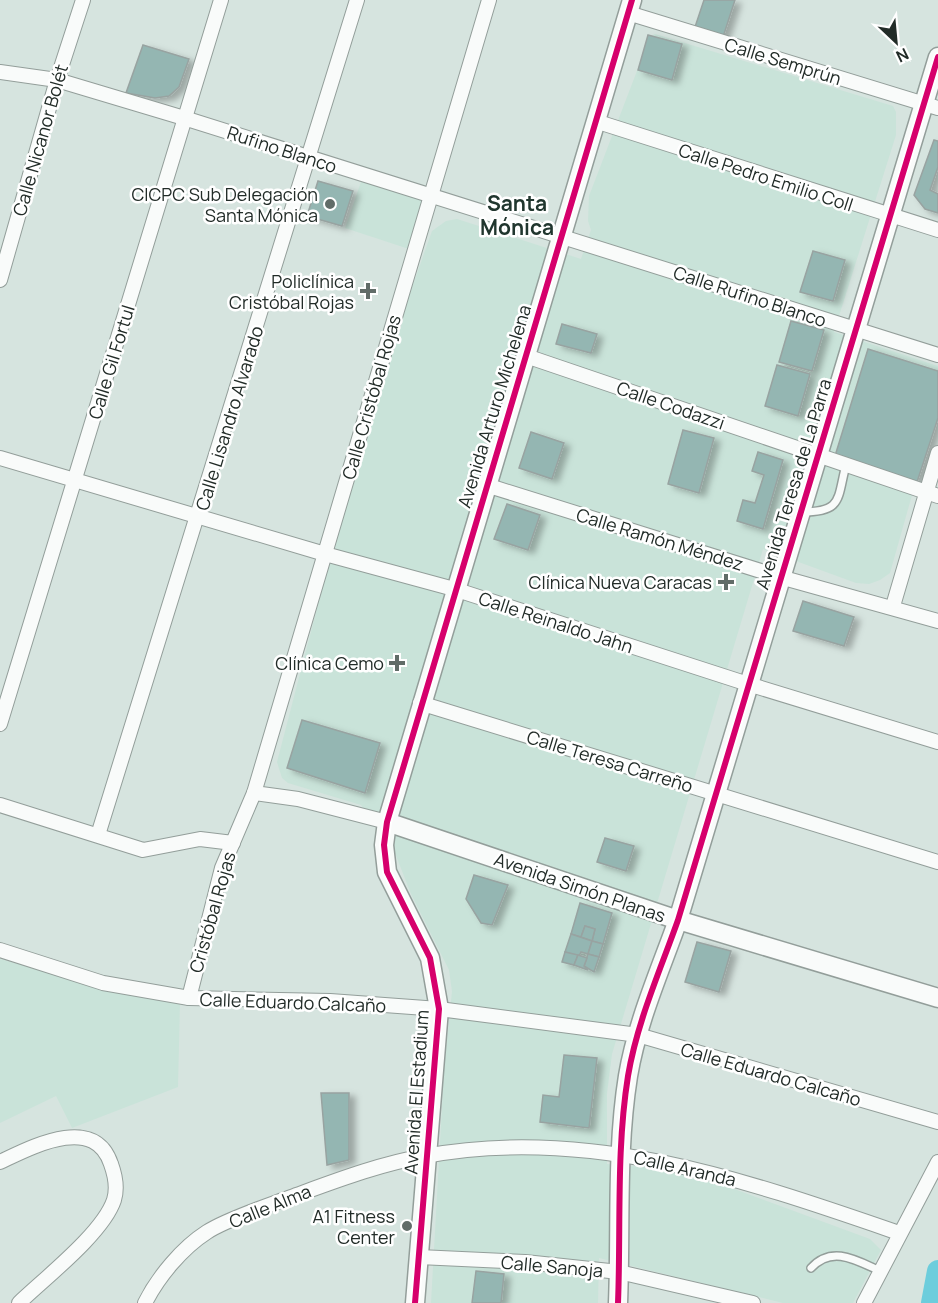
<svg xmlns="http://www.w3.org/2000/svg" width="938" height="1303" viewBox="0 0 938 1303" font-family="Manrope,sans-serif">
	<style>
		.built { fill: #c9e3d9 }
		.lines { fill: none; stroke-linecap: round; stroke-linejoin: round }
		.river { stroke: #6ccddc; stroke-width: 22 }
		.building { fill: #94b6b2; stroke: #98a3a1; stroke-width: 1.5; filter: url(#shadow) }
		.lane-casing { stroke: #939e9a; stroke-width: 10 }
		.street-casing { stroke: #939e9a; stroke-width: 16 }
		.secondary-casing { stroke: #939e9a; stroke-width: 21 }
		.lane { stroke: #f9fbfa; stroke-width: 7 }
		.street { stroke: #f9fbfa; stroke-width: 14 }
		.secondary { stroke: #f9fbfa; stroke-width: 18 }
		.cycleway-casing { stroke: #fff; stroke-width: 10 }
		.cycleway { stroke: #d6006c; stroke-width: 6 }
		.poi-dot { fill: #616c68; stroke: #fff; stroke-width: 2 }
		.labels { text-anchor: middle; dominant-baseline: central; stroke-width: 5; stroke-linejoin: round; paint-order: stroke }
		.street-label { font-size: 18px; fill: #222c28; stroke: #fff }
		.poi-label { font-size: 18px; fill: #222c28; stroke: #fff; text-anchor: end }
		.quarter-label { font-size: 21px; font-weight: bold; fill: #20362e; stroke: #fff }
	</style>
	<defs>
		<filter id="shadow"><feDropShadow dx="6" dy="3.5" stdDeviation="3" flood-color="#0004"/></filter>
	</defs>
	<rect width="100%" height="100%" fill="#d6e4df"/>
	<!-- built -->
	<g class="built">
		<polygon points="655,34 893,106 896,112 896,135 834,332 938,366 938,403 890,573 880,580 869,584 856,583 763,549 612,1054 607,1093 607,1164 659,1168 699,1176 870,1239 881,1250 853,1303 783,1303 599,1258 598,1303 431,1303 444,1071 452,991 449,970 411,894 393,848 361,805 288,783 282,778 277,762 369,409 432,231 446,221 457,219 581,259 591,230 588,221 589,196 650,37"/>
		<polygon points="362,179 423,199 409,249 345,228"/>
		<polygon points="0,959 101,987 180,1004 178,1087 72,1128 56,1096 0,1123"/>
	</g>
	<g class="lines">
		<!-- river -->
		<polyline class="river" points="932,1303 938,1271"/>
	</g>
	<!-- building -->
	<g class="building">
		<polygon points="704,0 735,0 723,37 695,27"/>
		<polygon points="648,35 682,44 672,80 638,70"/>
		<polygon points="143,45 189,59 179,87 169,96 155,98 126,93"/>
		<polygon points="934,140 938,141 938,167 930,190 938,194 938,213 925,209 914,195"/>
		<polygon points="318,181 353,191 342,226 307,216"/>
		<polygon points="813,251 845,260 833,301 800,292"/>
		<polygon points="791,321 824,330 812,371 779,362"/>
		<polygon points="562,324 597,334 591,353 556,344"/>
		<polygon points="868,349 938,371 938,418 917,482 835,456"/>
		<polygon points="777,365 810,374 798,416 765,406"/>
		<polygon points="683,430 714,438 699,493 668,484"/>
		<polygon points="531,432 564,443 552,479 519,468"/>
		<polygon points="758,452 783,460 763,529 737,521 743,500 755,503 764,475 752,471"/>
		<polygon points="507,504 540,515 528,550 494,539"/>
		<polygon points="803,601 854,617 844,646 793,631"/>
		<polygon points="302,720 380,743 365,793 287,768"/>
		<polygon points="605,838 634,846 626,871 597,862"/>
		<polygon points="474,875 508,885 492,925 481,923 466,899"/>
		<polygon points="580,903 612,913 603,944 592,941 595,929 585,926 581,937 571,934"/>
		<polygon points="585,926 595,929 592,941 581,937"/>
		<polygon points="571,934 592,941 588,954 581,952 579,956 565,952"/>
		<polygon points="592,941 603,944 599,957 588,954"/>
		<polygon points="697,942 731,951 719,992 685,982"/>
		<polygon points="565,952 578,955 574,965 562,962"/>
		<polygon points="588,954 599,957 594,972 584,966"/>
		<polygon points="578,955 587,958 584,966 588,970 574,965"/>
		<polygon points="564,1055 597,1058 589,1128 540,1122 543,1095 559,1097"/>
		<polygon points="321,1093 349,1093 349,1160 327,1165"/>
		<polygon points="476,1271 504,1274 501,1303 472,1303"/>
	</g>
	<g class="lines">
		<defs>
			<g id="lane">
				<path d="M 802,512 C 843,512 837,499 846,465"/>
				<path d="M 811,1268 C 832,1245 856,1260 880,1271"/>
			</g>
			<g id="street">
				<polyline points="628,13 938,108"/>
				<polyline points="0,72 57,80 184,118 938,355"/>
				<polyline points="595,121 938,230"/>
				<polyline points="0,280 57,80 83,0"/>
				<polyline points="526,356 938,496"/>
				<polyline points="0,458 325,554 454,589 748,684 938,742"/>
				<polyline points="486,485 780,577 938,621"/>
				<polyline points="893,606 938,453"/>
				<polyline points="420,703 938,862"/>
				<polyline points="0,724 221,0"/>
				<polyline points="254,793 298,799 387,822"/>
				<polyline points="0,805 143,850 200,839 233,843"/>
				<polyline points="98,835 357,0"/>
				<polyline points="0,950 103,983 189,998 330,1001 439,1009 638,1035 938,1122"/>
				<polyline points="189,998 222,868 254,793 489,0"/>
				<path d="M 0,1162 C 30,1148 94,1113 111,1164 C 115,1175 118,1187 114,1200 C 103,1233 45,1278 19,1303"/>
				<polyline points="419,1257 525,1262 619,1272 753,1303"/>
				<path d="M 145,1303 C 158,1277 182,1248 207,1232 C 227,1219 267,1206 291,1197 C 335,1181 379,1164 425,1156 C 589,1125 748,1181 899,1233"/>
				<polyline points="864,1303 938,1162"/>
			</g>
			<g id="secondary">
				<polyline points="387,822 678,920 938,998"/>
				<polyline points="415,1303 439,1009 430,958 387,872 384,845 387,822 632,0"/>
				<path d="M 618,1303 C 621,1227 616,1151 628,1076 C 637,1022 660,971 678,920 L 938,57"/>
			</g>
		</defs>
		<!-- lane casing -->
		<use href="#lane" class="lane-casing"/>
		<!-- street casing -->
		<use href="#street" class="street-casing"/>
		<!-- secondary casing -->
		<use href="#secondary" class="secondary-casing"/>
		<!-- lane -->
		<use href="#lane" class="lane"/>
		<!-- street -->
		<use href="#street" class="street"/>
		<!-- secondary -->
		<use href="#secondary" class="secondary"/>
		<defs>
			<g id="cycleway">
				<polyline points="415,1303 439,1009 430,958 387,872 384,845 387,822 632,0"/>
				<path d="M 618,1303 C 621,1227 616,1151 628,1076 C 637,1022 660,971 678,920 L 938,57"/>
			</g>
		</defs>
		<!-- cycleway casing -->
		<use href="#cycleway" class="cycleway-casing"/>
		<!-- cycleway -->
		<use href="#cycleway" class="cycleway"/>
	</g>
	<!-- markers -->
	<g class="poi-dot">
		<circle cx="330" cy="204" r="6"/>
		<path d="M365 282h6v6h6v6h-6v6h-6v-6h-6v-6h6z"/>
		<path d="M723 573h6v6h6v6h-6v6h-6v-6h-6v-6h6z"/>
		<path d="M394 654h6v6h6v6h-6v6h-6v-6h-6v-6h6z"/>
		<circle cx="407" cy="1226" r="6"/>
	</g>
	<g class="labels">
		<!-- street labels -->
		<g class="street-label">
			<text transform="translate(783 61) rotate(17)">Calle Semprún</text>
			<text transform="translate(40 140) rotate(-74)">Calle Nicanor Bolét</text>
			<text transform="translate(282 149) rotate(18)">Rufino Blanco</text>
			<text transform="translate(766 177) rotate(18)">Calle Pedro Emilio Coll</text>
			<text transform="translate(750 296) rotate(18)">Calle Rufino Blanco</text>
			<text transform="translate(111 362) rotate(-73)">Calle Gil Fortul</text>
			<text transform="translate(371 397) rotate(-74)">Calle Cristóbal Rojas</text>
			<text transform="translate(671 405) rotate(19)">Calle Codazzi</text>
			<text transform="translate(494 406) rotate(-73)">Avenida Arturo Michelena</text>
			<text transform="translate(229 418) rotate(-73)">Calle Lisandro Alvarado</text>
			<text transform="translate(793 484) rotate(-73)">Avenida Teresa de La Parra</text>
			<text transform="translate(660 539) rotate(17)">Calle Ramón Méndez</text>
			<text transform="translate(556 622) rotate(18)">Calle Reinaldo Jahn</text>
			<text transform="translate(610 761) rotate(17)">Calle Teresa Carreño</text>
			<text transform="translate(580 887) rotate(19)">Avenida Simón Planas</text>
			<text transform="translate(212 912) rotate(-74)">Cristóbal Rojas</text>
			<text transform="translate(293 1002) rotate(2)">Calle Eduardo Calcaño</text>
			<text transform="translate(771 1074) rotate(16)">Calle Eduardo Calcaño</text>
			<text transform="translate(416 1092) rotate(-86)">Avenida El Estadium</text>
			<text transform="translate(685 1168) rotate(13)">Calle Aranda</text>
			<text transform="translate(270 1206) rotate(-22)">Calle Alma</text>
			<text transform="translate(552 1266) rotate(5)">Calle Sanoja</text>
		</g>
		<!-- poi labels -->
		<g class="poi-label">
			<text x="318" y="194">CICPC Sub Delegación<tspan x="318" dy="21">Santa Mónica</tspan></text>
			<text x="354" y="281">Policlínica<tspan x="354" dy="21">Cristóbal Rojas</tspan></text>
			<text x="712" y="582">Clínica Nueva Caracas</text>
			<text x="384" y="663">Clínica Cemo</text>
			<text x="395" y="1216">A1 Fitness<tspan x="395" dy="21">Center</tspan></text>
		</g>
		<!-- quarter labels -->
		<g class="quarter-label">
			<text x="517" y="203">Santa<tspan x="517" dy="24">Mónica</tspan></text>
		</g>
	</g>
	<!-- north arrow -->
	<g transform="translate(896 42) rotate(154)" stroke="#ffffff" stroke-width="4.5" paint-order="stroke">
	<path d="M0-4.5L10 22L0 15L-10 22Z" fill="#222c28"/>
	<text y="-9" font-size="16" font-weight="bold" text-anchor="middle" fill="#222c28">N</text>
	</g>
</svg>
